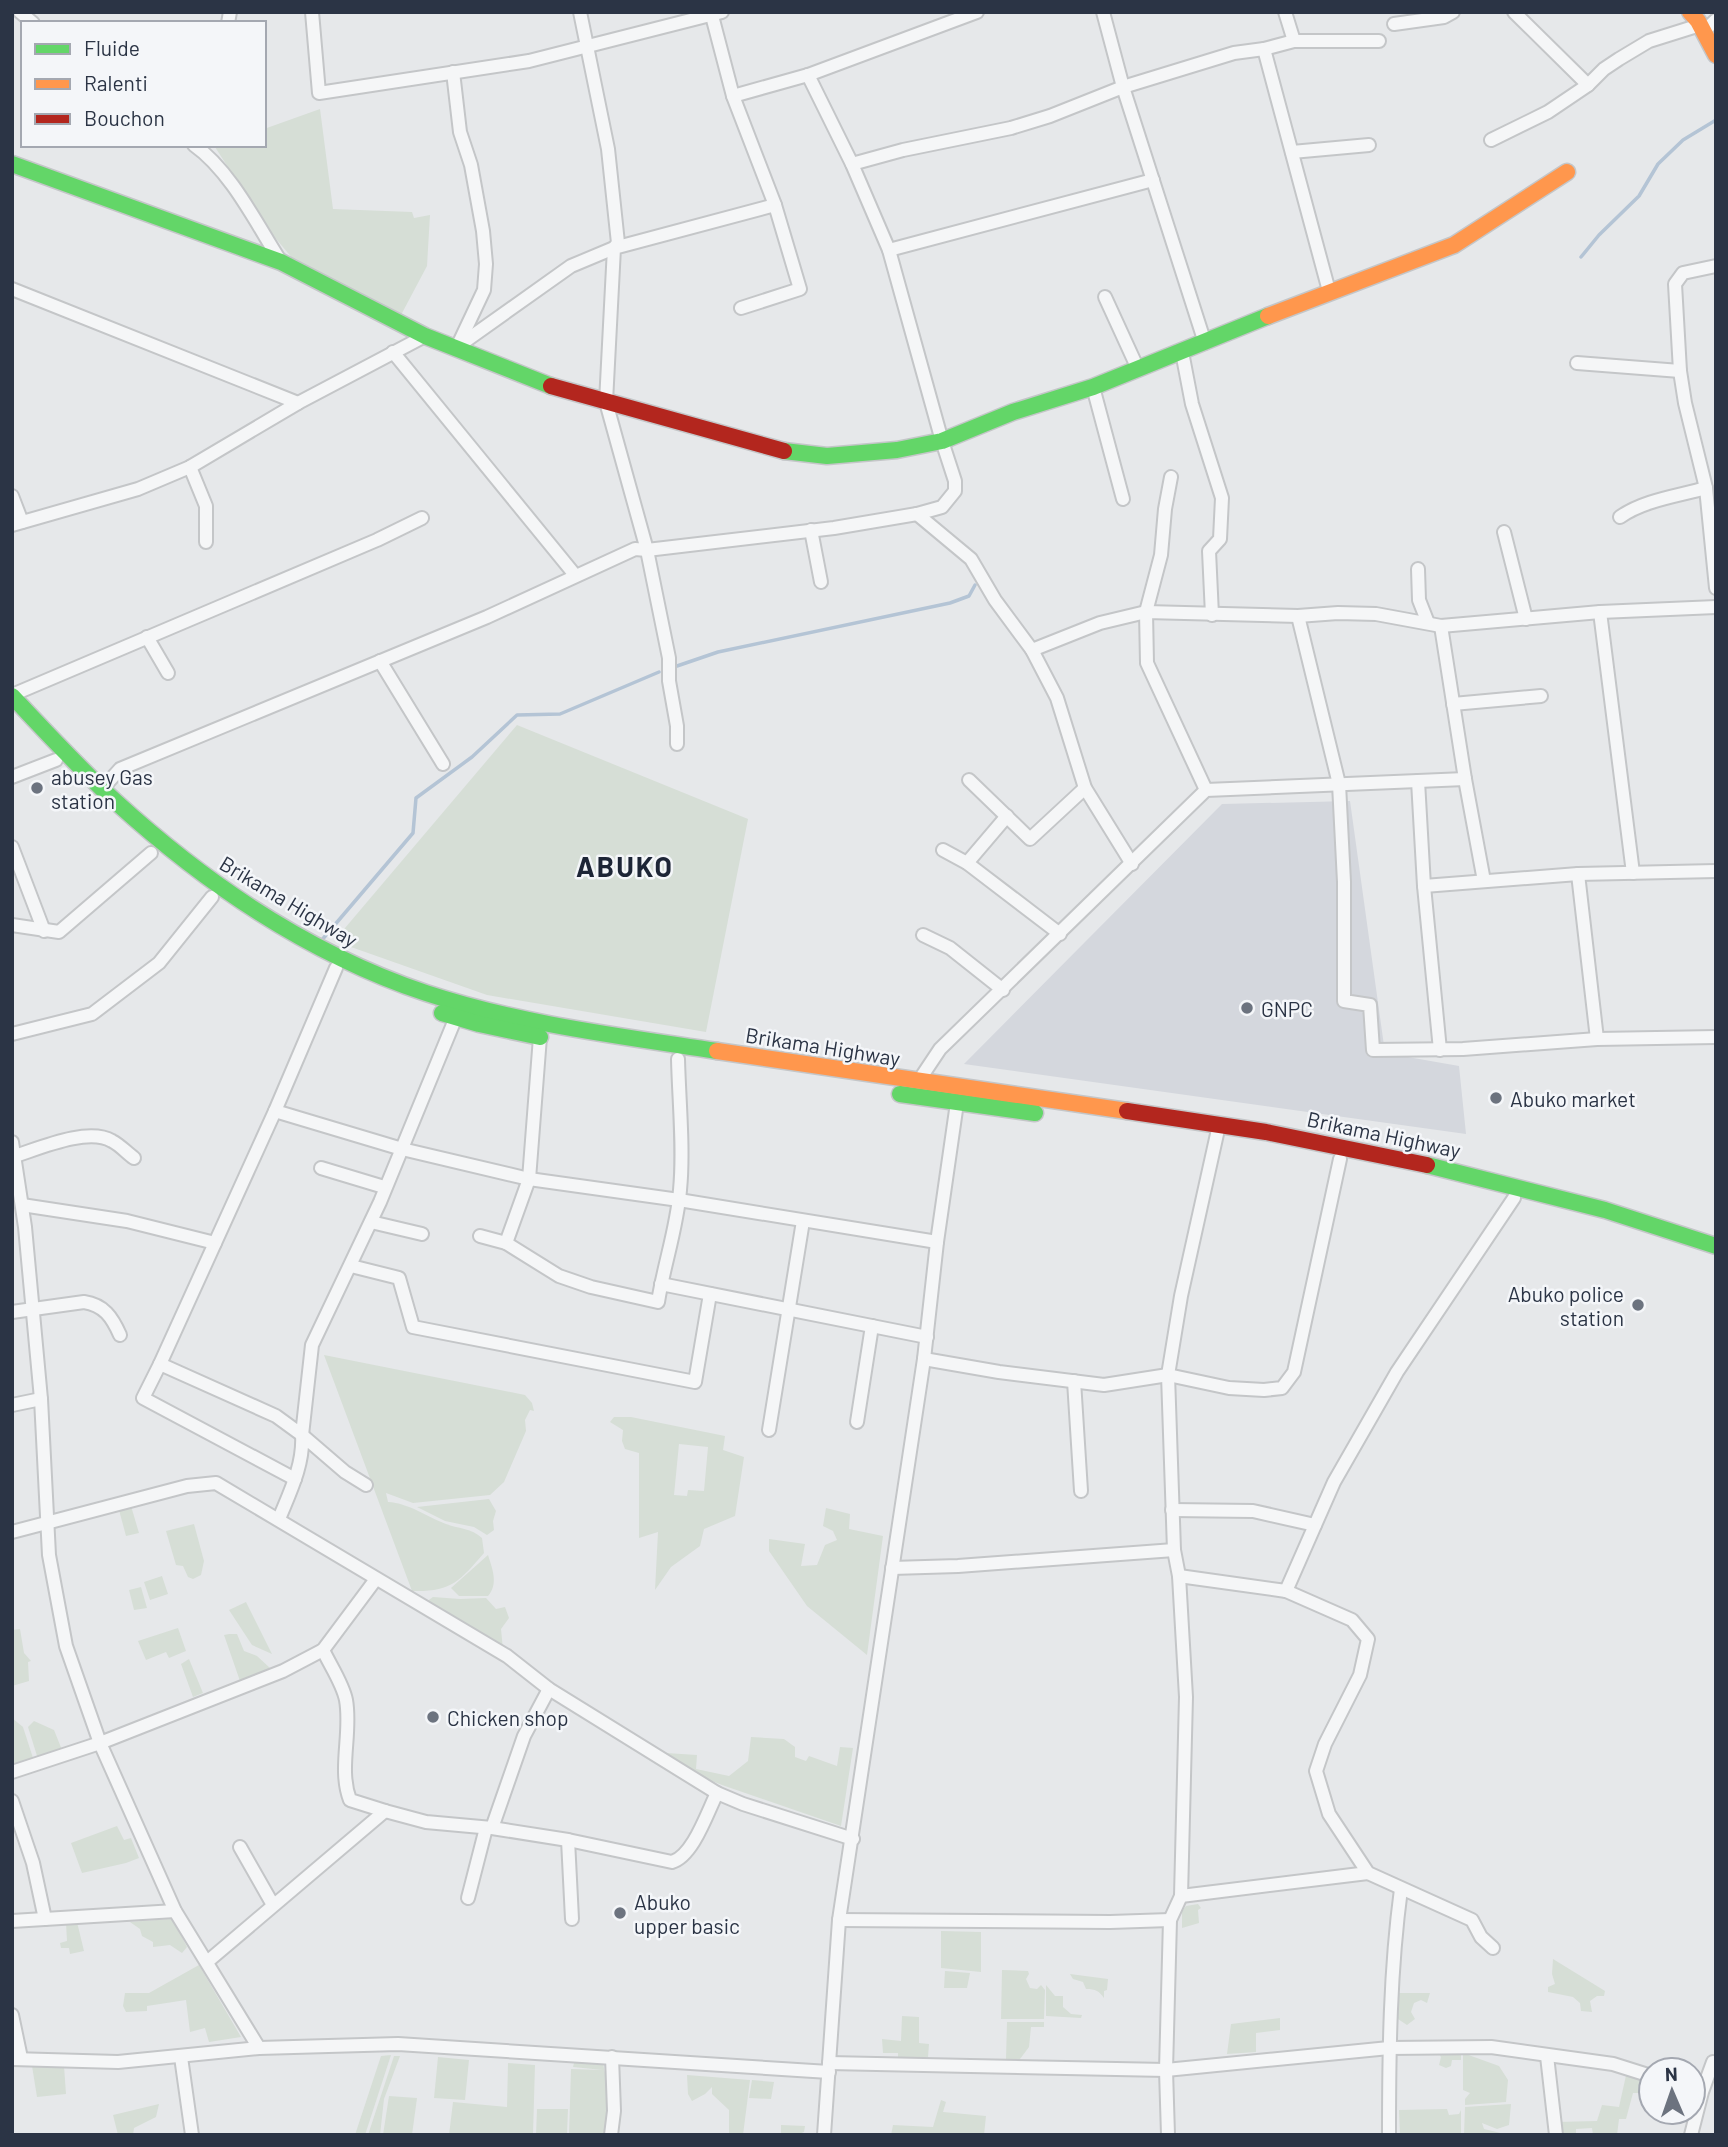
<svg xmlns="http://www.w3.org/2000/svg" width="1728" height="2147" viewBox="0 0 1728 2147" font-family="Barlow,sans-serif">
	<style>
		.built { fill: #d4d7dd }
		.green { fill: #d6ded6; fill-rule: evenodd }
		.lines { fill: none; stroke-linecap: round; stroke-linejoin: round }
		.stream { stroke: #b4c4d5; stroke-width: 3.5 }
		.street-casing { stroke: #c4c6c8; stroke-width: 16 }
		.fast-casing { stroke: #c4c6c8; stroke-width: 19 }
		.slow-casing { stroke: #c4c6c8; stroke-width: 19 }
		.jam-casing { stroke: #c4c6c8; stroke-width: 19 }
		.street { stroke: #f5f6f7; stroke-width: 12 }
		.fast { stroke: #63d668; stroke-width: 16 }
		.slow { stroke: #ff974d; stroke-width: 16 }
		.jam { stroke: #b3261e; stroke-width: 16 }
		.poi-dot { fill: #6c737f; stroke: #f4f6f9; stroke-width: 2.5 }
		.labels { text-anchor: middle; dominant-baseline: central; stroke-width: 5; stroke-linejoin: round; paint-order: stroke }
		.poi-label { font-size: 21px; fill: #2b3445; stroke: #f4f6f9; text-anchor: start }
		.street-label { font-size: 21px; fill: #2b3445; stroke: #f4f6f9 }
		.district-label { font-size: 28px; font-weight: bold; letter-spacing: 2px; fill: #1d2536; stroke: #f4f6f9 }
	</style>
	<rect width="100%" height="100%" fill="#e6e8ea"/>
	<!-- built -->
	<polygon class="built" points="1350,801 1385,1053 1459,1066 1466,1134 964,1064 1222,804"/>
	<!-- green -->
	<g class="green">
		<polygon points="320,109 333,209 412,212 414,218 430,215 427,266 401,315 298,265 267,228 215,147 264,145 264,129"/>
		<polygon points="517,725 748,819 706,1032 487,995 334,941"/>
		<path d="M 324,1355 L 525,1395 L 532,1403 L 534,1411 L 530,1410 L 525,1420 L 526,1431 L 504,1482 L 490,1495 L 413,1503 L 386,1493 L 388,1502 C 409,1503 427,1517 446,1524 C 460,1529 471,1528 482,1538 L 484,1553 C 459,1582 451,1592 412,1591 Z"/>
		<path d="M 614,1417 L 631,1417 L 725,1436 L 723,1450 L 744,1457 L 735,1516 L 704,1529 L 700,1546 L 671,1567 L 655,1590 L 658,1532 L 639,1538 L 639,1453 L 625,1449 L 622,1441 L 623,1430 L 610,1422 ZM 679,1444 L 708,1447 L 704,1491 L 688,1490 L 687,1496 L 674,1495 Z"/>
		<polygon points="489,1499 496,1511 493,1521 494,1530 487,1535 474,1527 445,1521 417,1507"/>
		<polygon points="131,1506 139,1533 126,1536 119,1510"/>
		<polygon points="826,1508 850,1514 849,1529 883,1536 867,1655 807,1606 769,1551 769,1539 805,1544 801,1566 817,1565 825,1545 837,1540 833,1531 823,1526"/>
		<polygon points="194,1524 204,1561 201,1575 193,1579 188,1577 183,1566 176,1565 166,1531"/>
		<path d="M 488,1555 C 492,1568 499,1584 488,1596 L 459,1596 L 451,1588 Z"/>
		<polygon points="162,1576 168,1594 150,1600 144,1582"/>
		<polygon points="141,1587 147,1608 134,1610 129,1590"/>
		<polygon points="433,1597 460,1599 486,1598 496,1609 505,1607 509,1618 501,1629 503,1650 426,1602"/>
		<polygon points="246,1602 272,1654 252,1645 229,1610"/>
		<polygon points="178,1628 186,1651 169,1658 166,1652 146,1660 138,1641"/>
		<polygon points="20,1629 24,1653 31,1661 28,1662 29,1681 12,1686 12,1630"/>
		<polygon points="229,1634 237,1634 244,1651 257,1656 270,1668 240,1681 224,1635"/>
		<polygon points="189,1659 203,1693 193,1697 181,1664"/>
		<polygon points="12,1718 23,1727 33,1758 12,1765"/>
		<polygon points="34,1721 54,1730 62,1750 38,1759 28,1727"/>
		<polygon points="751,1737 784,1739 795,1747 795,1757 806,1761 809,1756 837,1766 840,1747 853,1748 841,1826 722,1785 702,1777 666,1753 697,1755 696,1769 729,1776 748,1761"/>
		<polygon points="117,1826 124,1840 131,1838 139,1858 126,1863 82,1873 71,1843"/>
		<polygon points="1198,1904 1201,1908 1198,1910 1199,1923 1182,1928 1182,1911 1186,1906"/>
		<polygon points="170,1919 174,1921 187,1947 182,1953 170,1945 153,1947 153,1942 142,1936 140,1929 130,1922"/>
		<polygon points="77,1922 84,1951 70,1954 69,1948 61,1948 60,1943 67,1941 66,1923"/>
		<polygon points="941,1931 981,1932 981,1972 941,1968"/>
		<polygon points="1553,1959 1605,1991 1604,1996 1597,1996 1590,2001 1592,2012 1581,2011 1580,2003 1573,1997 1548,1992 1548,1987 1555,1984 1552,1974"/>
		<polygon points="199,1965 241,2037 209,2042 205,2028 190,2032 186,2000 147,2006 147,2011 126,2012 123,2006 125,1993 149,1993"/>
		<polygon points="1002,1970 1028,1971 1029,1974 1026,1979 1030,1988 1037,1989 1041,1985 1045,1990 1044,2019 1001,2019"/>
		<polygon points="945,1971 970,1973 967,1988 944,1988"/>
		<path d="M 1070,1974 L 1108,1979 L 1107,1990 L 1104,1991 L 1104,1998 C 1099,1991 1096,1989 1086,1989 L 1083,1982 L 1073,1979 Z"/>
		<polygon points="1046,1985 1055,1996 1063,1996 1063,2007 1071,2014 1082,2015 1081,2018 1046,2016"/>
		<polygon points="1398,1993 1430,1993 1427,2003 1421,2000 1414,2003 1411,2012 1415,2019 1407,2025 1398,2019"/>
		<polygon points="902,2016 919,2017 919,2043 929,2044 928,2057 898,2059 898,2053 883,2053 882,2039 901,2041"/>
		<polygon points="1280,2018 1280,2030 1256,2033 1256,2052 1227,2054 1231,2024"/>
		<polygon points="1007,2022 1044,2022 1044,2027 1031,2027 1029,2047 1020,2059 1006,2059"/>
		<polygon points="1463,2053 1499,2066 1508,2080 1506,2102 1465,2105 1465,2099 1470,2093 1463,2090"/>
		<polygon points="1439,2054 1461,2054 1461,2060 1452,2060 1451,2066 1446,2068 1439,2065 1441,2057"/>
		<polygon points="391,2055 365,2135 355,2135 381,2056"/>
		<polygon points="394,2056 400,2056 384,2099 380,2135 368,2135"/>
		<polygon points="438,2057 469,2060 465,2100 434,2098"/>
		<polygon points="575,2059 603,2063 611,2104 607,2135 569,2135 571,2069 603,2070 573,2067"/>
		<polygon points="508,2063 535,2065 533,2134 449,2135 453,2102 507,2107"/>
		<polygon points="32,2066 64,2066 66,2094 37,2097"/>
		<polygon points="1627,2071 1651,2079 1651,2093 1633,2093 1626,2119 1619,2119 1617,2135 1593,2135 1592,2128 1576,2129 1576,2135 1561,2135 1556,2122 1597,2121 1602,2105 1619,2107"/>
		<polygon points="687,2075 750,2080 743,2135 729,2135 729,2110 712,2094 712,2087 705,2094 692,2101 688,2094"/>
		<polygon points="752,2080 774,2082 771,2099 749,2098"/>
		<polygon points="389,2096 417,2098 412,2135 383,2135"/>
		<polygon points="941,2100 946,2102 943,2112 986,2116 984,2135 891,2135 893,2125 933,2127"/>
		<polygon points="159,2104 156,2117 134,2128 133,2135 118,2135 113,2115"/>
		<polygon points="1511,2104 1509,2125 1497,2129 1482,2123 1484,2129 1509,2135 1464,2135 1465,2107"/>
		<polygon points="537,2109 568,2109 567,2135 536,2135"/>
		<polygon points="1447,2109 1449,2115 1459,2114 1461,2110 1461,2135 1400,2135 1399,2110"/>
		<polygon points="781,2125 805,2126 804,2132 797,2135 781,2135"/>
	</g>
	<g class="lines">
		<!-- stream -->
		<g class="stream">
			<polyline points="1581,257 1599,235 1639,196 1658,164 1683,140 1716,120"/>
			<polyline points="677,666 718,652 950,603 969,596 975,585"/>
			<polyline points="321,941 413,833 416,798 472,757 517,715 560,714 659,672"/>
		</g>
		<defs>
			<g id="street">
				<polyline points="20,12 33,23"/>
				<polyline points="312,12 319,93 529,61 722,12"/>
				<polyline points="711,12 733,96 775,205 800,289 741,308"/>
				<polyline points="1103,12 1123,87 1205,343"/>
				<polyline points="1285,12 1294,41"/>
				<polyline points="1514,12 1588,85"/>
				<polyline points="228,23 230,12"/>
				<polyline points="1394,24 1444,17 1453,12"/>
				<polyline points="1704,31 1716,20"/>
				<polyline points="1264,49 1329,291"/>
				<polyline points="453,72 460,132 471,165 483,231 486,264 484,290 459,343"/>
				<polyline points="733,96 808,75 977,12"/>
				<polyline points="1491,140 1548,112 1588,85 1604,69 1619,59 1649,41 1700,25"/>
				<path d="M 194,145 C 231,171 257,225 281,262"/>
				<polyline points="1292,152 1369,145"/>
				<polyline points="852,164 903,150 1011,128 1050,116 1123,87 1234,53 1264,49 1294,41 1379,41"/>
				<polyline points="889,250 1153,180"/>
				<polyline points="1716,266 1683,273 1675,284 1680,371 1685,403 1706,488 1716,588"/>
				<polyline points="12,289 298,403"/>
				<polyline points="1105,297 1138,369"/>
				<polyline points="457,347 571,266 614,248 618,243 608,149 580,12"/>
				<polyline points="393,352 575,575"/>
				<polyline points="1182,352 1192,404 1222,498 1220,539 1209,551 1212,615"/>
				<polyline points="1577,363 1680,371"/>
				<polyline points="1093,387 1123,499"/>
				<polyline points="190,467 206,506 206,542"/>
				<polyline points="1171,477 1165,509 1161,555 1146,612 1147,663 1206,790"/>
				<polyline points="12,496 22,522"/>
				<polyline points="917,514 971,559 995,600 1032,650 1057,698 1085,788 1132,864"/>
				<path d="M 1620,517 C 1644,500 1678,496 1706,488"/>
				<polyline points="12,525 138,489 190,467 298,403 425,336"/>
				<polyline points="811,530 821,582"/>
				<polyline points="1504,532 1526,619"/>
				<polyline points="1418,569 1419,600 1428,623"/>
				<polyline points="1716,607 1600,612 1441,626 1376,614 1338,613 1298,616 1339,784 1344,882 1344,1001 1370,1005 1373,1050 1463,1049 1597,1039 1716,1037"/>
				<polyline points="1600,612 1633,873"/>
				<polyline points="1441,626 1465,779 1484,881"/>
				<polyline points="147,637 168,673"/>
				<polyline points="1032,650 1100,623 1146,612 1298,616"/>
				<polyline points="380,661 443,764"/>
				<polyline points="12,695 377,540 422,518"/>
				<polyline points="1453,704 1541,696"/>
				<polyline points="677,744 677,726 669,681 669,658 647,550 606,402 614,248 775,205"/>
				<polyline points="12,777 56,760"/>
				<polyline points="969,780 1030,839 1085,788"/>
				<polyline points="1418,781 1424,886 1440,1050"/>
				<polyline points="102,789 120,769 487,617 635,549 647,550 834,528 917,514 942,507 955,491 955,481 942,441 889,250 852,164 808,75"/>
				<polyline points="12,847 44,931"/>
				<polyline points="943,850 967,863 1060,934"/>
				<polyline points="967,863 1007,816"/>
				<polyline points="1578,874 1597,1039"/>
				<polyline points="1424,886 1578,874 1716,871"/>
				<polyline points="12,925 59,932 151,853"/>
				<polyline points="923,935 950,948 1003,990"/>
				<polyline points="336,968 275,1111 160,1364 276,1416 302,1435 312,1345 380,1202 456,1017"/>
				<polyline points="12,1034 92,1014 159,963 212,897"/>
				<polyline points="918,1082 940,1049 1206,790 1465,779"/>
				<polyline points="275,1111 402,1149 529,1179 679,1200 937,1242"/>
				<polyline points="12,1142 25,1227 41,1399 49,1555 66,1646 100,1743 175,1911 259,2048"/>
				<path d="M 15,1156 C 40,1148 88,1127 112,1141 C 120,1145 127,1153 134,1158"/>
				<polyline points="321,1168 384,1187"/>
				<polyline points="22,1205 127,1221 215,1243"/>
				<polyline points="371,1222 422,1234"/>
				<path d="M 480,1236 L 506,1243 L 559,1276 L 591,1287 L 658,1302 C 664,1264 677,1228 680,1190 C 684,1149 679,1101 678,1059"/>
				<polyline points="506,1243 529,1179 540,1037"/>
				<polyline points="351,1266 399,1278 413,1327 695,1382 710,1294"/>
				<polyline points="661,1284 927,1337"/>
				<path d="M 12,1312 L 84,1302 C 104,1305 112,1317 120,1335"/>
				<polyline points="924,1359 999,1372 1104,1385 1168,1375 1229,1388 1264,1390 1282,1388 1294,1372 1340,1159"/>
				<polyline points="160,1364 143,1398 295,1479"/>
				<polyline points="1074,1381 1081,1491"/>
				<polyline points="12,1405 41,1399"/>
				<polyline points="857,1422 872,1326"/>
				<polyline points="769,1430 803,1221"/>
				<polyline points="1172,1510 1253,1511 1315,1525"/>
				<path d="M 279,1519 C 290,1492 304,1464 302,1435 L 345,1472 L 366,1485"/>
				<polyline points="12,1532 187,1486 216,1483 507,1656 549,1689 717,1793 743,1804 853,1839"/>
				<polyline points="892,1568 958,1566 1174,1550"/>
				<polyline points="1179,1576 1286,1591 1352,1620 1368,1639 1360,1675 1325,1744 1316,1771 1329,1814 1368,1873 1472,1920 1481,1937 1493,1948"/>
				<polyline points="1286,1591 1334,1482 1397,1372 1514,1198"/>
				<polyline points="12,1772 100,1743 283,1671 323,1650 376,1579"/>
				<polyline points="12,1801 33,1863 45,1919"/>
				<path d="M 385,1811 L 426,1822 L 492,1828 L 568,1840 L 672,1862 C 693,1856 707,1813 717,1793"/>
				<polyline points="492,1828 524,1736 549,1689"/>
				<polyline points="568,1840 572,1919"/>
				<polyline points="240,1847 273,1905"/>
				<polyline points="1181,1896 1368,1873"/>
				<polyline points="468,1898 486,1828"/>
				<polyline points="839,1920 1110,1922 1170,1920"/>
				<polyline points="12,1921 175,1911"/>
				<path d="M 207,1962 L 385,1811 L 350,1800 C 338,1769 352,1733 346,1700 C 343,1684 330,1665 323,1650"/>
				<polyline points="12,2015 21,2058"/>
				<polyline points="1547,2056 1556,2135"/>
				<polyline points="181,2057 192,2135"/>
				<polyline points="12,2059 118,2062 259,2048 398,2044 829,2072"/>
				<polyline points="829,2063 1166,2070 1389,2048 1491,2047 1613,2064 1651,2076"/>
				<polyline points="611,2135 614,2111 612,2057"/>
				<polyline points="824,2135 839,1920 924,1359 937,1242 957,1103"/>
				<polyline points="1168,2135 1166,2070 1170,1920 1181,1896 1186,1697 1179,1576 1174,1550 1168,1375 1181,1296 1219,1125"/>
				<path d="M 1389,2135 C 1389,2052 1390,1971 1401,1889"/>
				<polyline points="1691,2135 1702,2092 1713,2062 1716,2064"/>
			</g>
			<g id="fast">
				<polyline points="12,164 281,262 425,336 551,386"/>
				<polyline points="784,451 827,456 897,450 942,441 1013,412 1093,387 1268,316"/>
				<path d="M 12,696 C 46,732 80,769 116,802 C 206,884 309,954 426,993 C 520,1024 619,1036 717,1051"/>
				<polyline points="442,1013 479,1024 540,1037"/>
				<polyline points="900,1094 1035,1113"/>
				<polyline points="1427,1165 1605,1210 1716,1246"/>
			</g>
			<g id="slow">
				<polyline points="1690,12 1698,21 1716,55"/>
				<polyline points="1268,316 1454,245 1567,172"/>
				<polyline points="717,1051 1127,1111"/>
			</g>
			<g id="jam">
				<polyline points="551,386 784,451"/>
				<polyline points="1127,1111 1266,1132 1427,1165"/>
			</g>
		</defs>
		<!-- street casing -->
		<use href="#street" class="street-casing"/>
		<!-- fast casing -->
		<use href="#fast" class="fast-casing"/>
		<!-- slow casing -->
		<use href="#slow" class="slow-casing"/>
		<!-- jam casing -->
		<use href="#jam" class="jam-casing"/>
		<!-- street -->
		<use href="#street" class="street"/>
		<!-- fast -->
		<use href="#fast" class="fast"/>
		<!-- slow -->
		<use href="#slow" class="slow"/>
		<!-- jam -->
		<use href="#jam" class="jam"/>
	</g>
	<!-- markers -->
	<g class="poi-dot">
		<circle cx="37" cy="788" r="7"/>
		<circle cx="1247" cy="1008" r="7"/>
		<circle cx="1496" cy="1098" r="7"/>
		<circle cx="1638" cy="1305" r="7"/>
		<circle cx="433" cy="1717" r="7"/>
		<circle cx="620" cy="1913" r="7"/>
	</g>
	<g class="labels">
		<!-- poi labels -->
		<g class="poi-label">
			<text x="51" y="776">abusey Gas<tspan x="51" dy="24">station</tspan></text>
			<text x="1261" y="1008">GNPC</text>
			<text x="1510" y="1098">Abuko market</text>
			<text x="1624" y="1293" text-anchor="end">Abuko police<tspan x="1624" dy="24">station</tspan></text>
			<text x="447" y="1717">Chicken shop</text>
			<text x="634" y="1901">Abuko<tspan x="634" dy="24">upper basic</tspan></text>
		</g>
		<!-- street labels -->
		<g class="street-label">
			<text transform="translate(289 901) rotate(31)">Brikama Highway</text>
			<text transform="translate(823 1046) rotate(9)">Brikama Highway</text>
			<text transform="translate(1384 1134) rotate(12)">Brikama Highway</text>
		</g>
		<!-- district labels -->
		<g class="district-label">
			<text x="625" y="866">ABUKO</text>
		</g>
	</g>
	<!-- border -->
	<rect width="1728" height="2147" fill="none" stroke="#2b3445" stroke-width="28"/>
	<!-- legend -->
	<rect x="21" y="21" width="245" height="126" fill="#f4f6f9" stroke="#a4a8b1" stroke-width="2"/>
	<rect x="35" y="44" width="35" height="10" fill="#63d668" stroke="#a4a8b1" stroke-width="2"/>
	<text x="84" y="56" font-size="21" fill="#2b3445">Fluide</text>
	<rect x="35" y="79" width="35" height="10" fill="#ff974d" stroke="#a4a8b1" stroke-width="2"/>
	<text x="84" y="91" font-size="21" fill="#2b3445">Ralenti</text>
	<rect x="35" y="114" width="35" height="10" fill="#b3261e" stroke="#a4a8b1" stroke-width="2"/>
	<text x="84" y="126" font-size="21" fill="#2b3445">Bouchon</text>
	<!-- north arrow -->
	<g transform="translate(1672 2091) rotate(358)"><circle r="33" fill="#f4f6f9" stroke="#a4a8b1" stroke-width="2"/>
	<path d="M0-5L12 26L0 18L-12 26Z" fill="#6c737f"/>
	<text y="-10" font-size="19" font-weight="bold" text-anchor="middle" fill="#2b3445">N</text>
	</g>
</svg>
